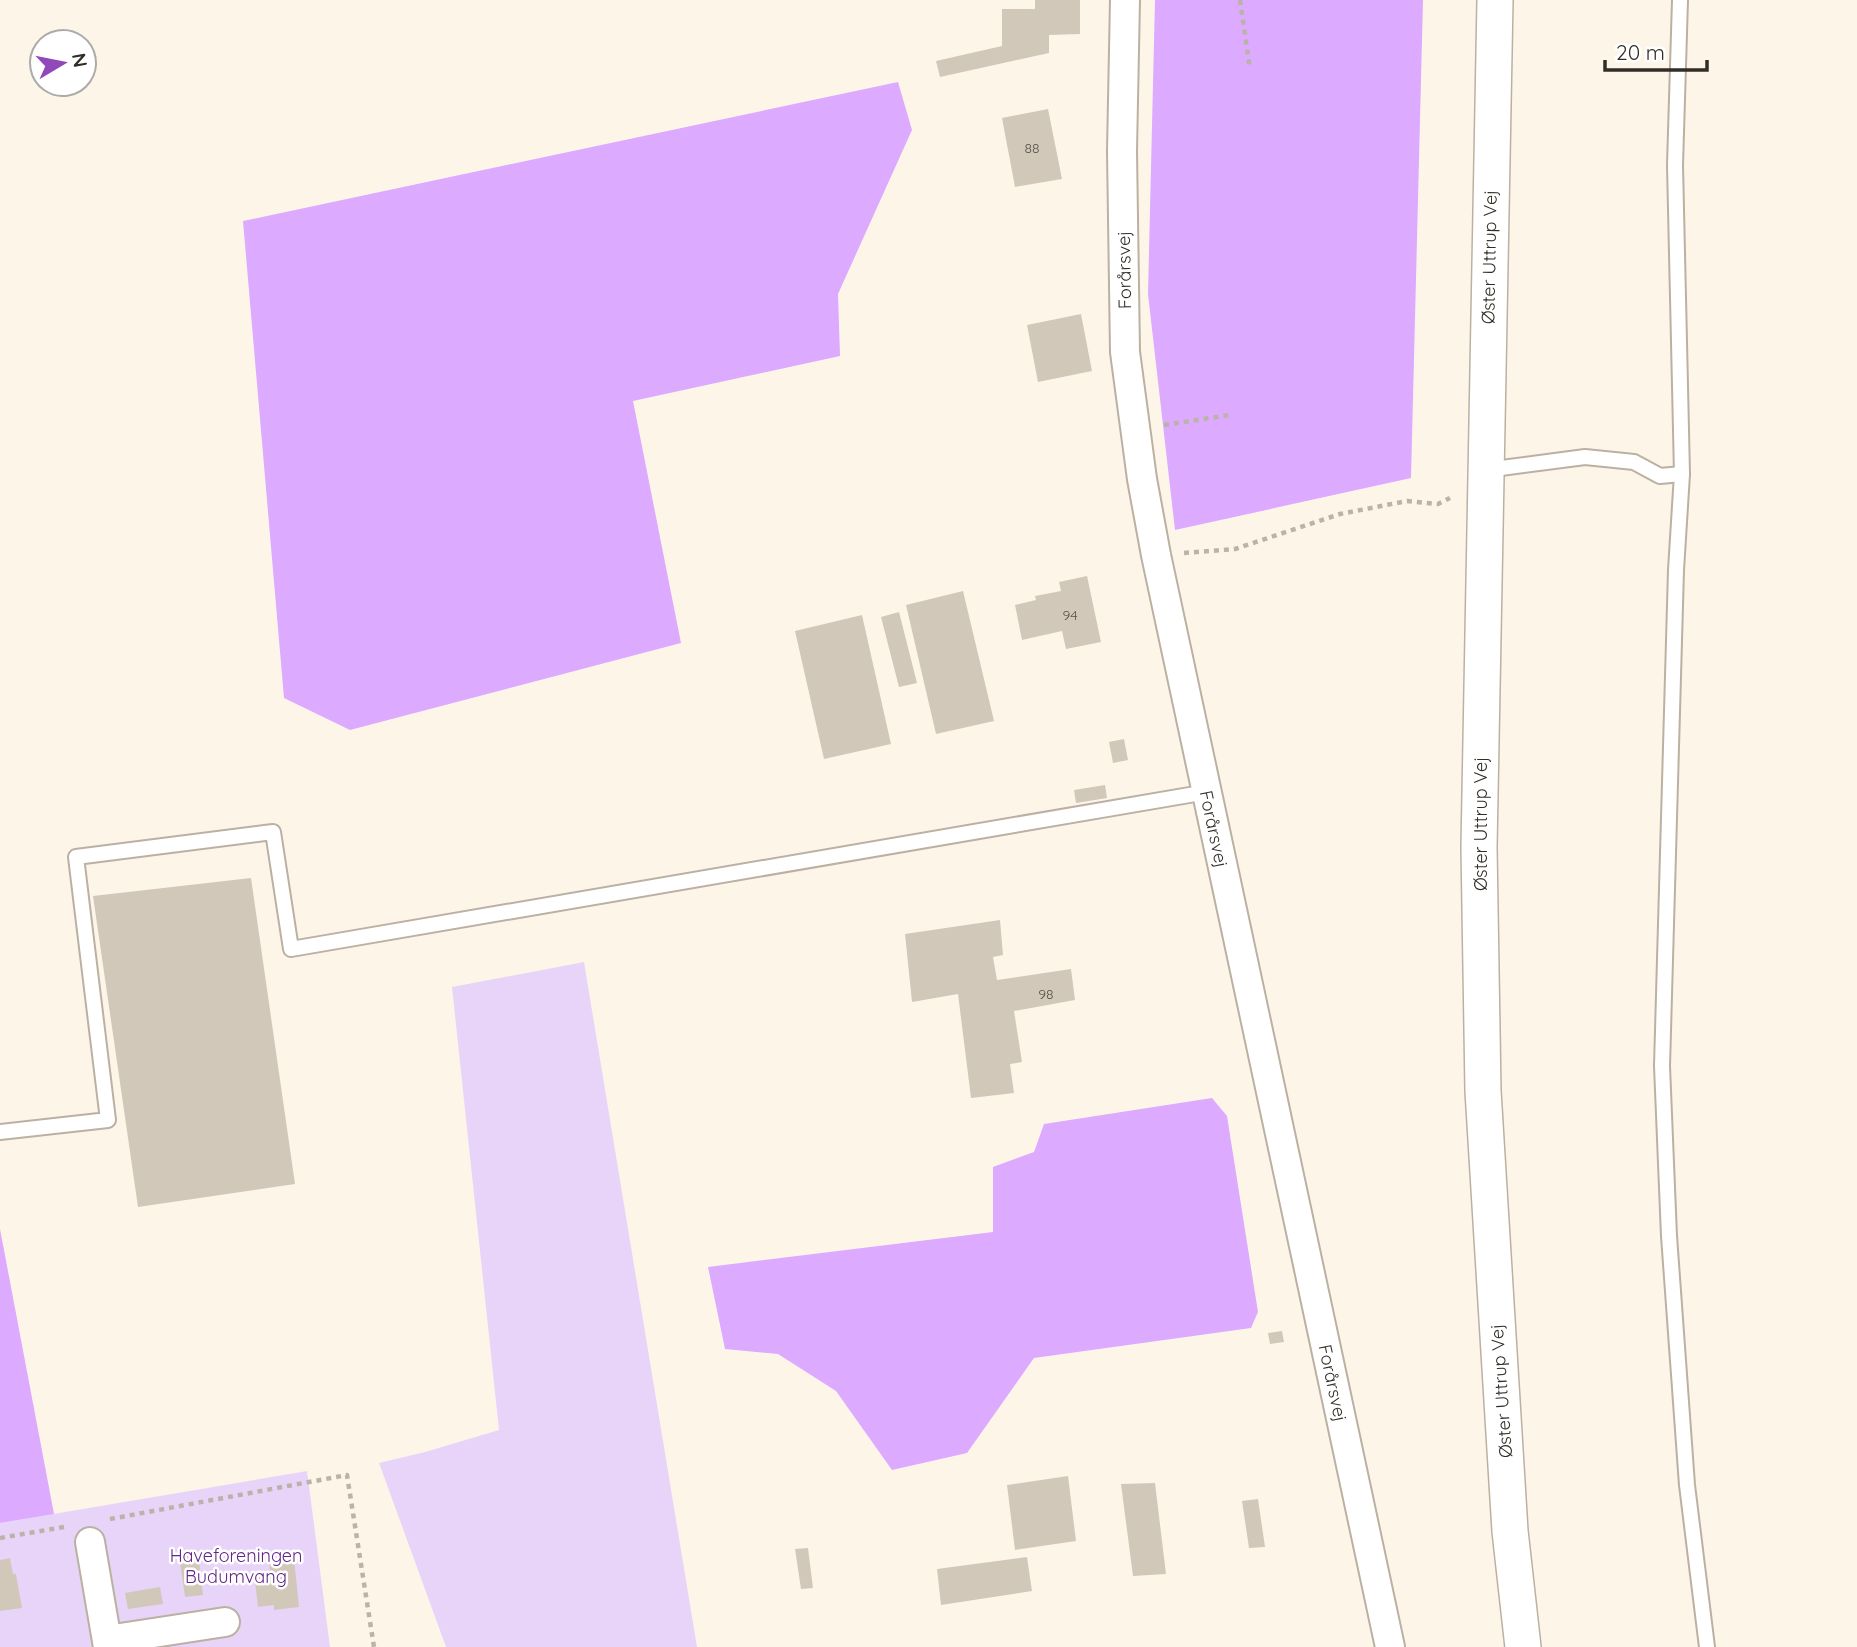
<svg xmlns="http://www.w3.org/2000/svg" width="1857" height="1647" viewBox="0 0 1857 1647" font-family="Quicksand,sans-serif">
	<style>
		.green { fill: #e9d4f9 }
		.forest { fill: #dcaafe }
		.building { fill: #d2c8b9 }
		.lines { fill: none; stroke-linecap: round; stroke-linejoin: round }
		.service-casing { stroke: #bbb1a2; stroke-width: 18 }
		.minor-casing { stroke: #bbb1a2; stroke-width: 32 }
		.tertiary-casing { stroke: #bbb1a2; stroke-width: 38 }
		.path { stroke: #bbb3a9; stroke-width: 4.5; stroke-dasharray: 5 5; stroke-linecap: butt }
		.service { stroke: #fff; stroke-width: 14 }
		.minor { stroke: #fff; stroke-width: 28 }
		.tertiary { stroke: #fff; stroke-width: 35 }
		.labels { text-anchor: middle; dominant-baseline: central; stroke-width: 5; stroke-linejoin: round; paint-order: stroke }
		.number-label { font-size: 14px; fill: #59544c }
		.street-label { font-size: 18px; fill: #312d27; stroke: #fff }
		.park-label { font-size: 18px; fill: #652687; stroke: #fff }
	</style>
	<rect width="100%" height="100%" fill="#fef5e9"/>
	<!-- green -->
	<g class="green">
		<polygon points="584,962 697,1647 446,1647 379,1463 425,1452 499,1430 452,987"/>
		<polygon points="307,1471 330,1647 0,1647 0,1523"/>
	</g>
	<!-- forest -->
	<g class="forest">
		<polygon points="1155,0 1423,0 1411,478 1175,530 1148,294"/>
		<polygon points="898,82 912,130 838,294 840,356 633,401 681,643 350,730 284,698 243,221"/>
		<polygon points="1212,1098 1227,1116 1258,1312 1251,1328 1034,1358 967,1453 892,1470 836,1391 778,1354 725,1349 708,1267 993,1232 993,1167 1034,1152 1044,1124"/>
		<polygon points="0,1229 54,1514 0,1523"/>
	</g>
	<!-- building -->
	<g class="building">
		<polygon points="1035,0 1080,0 1080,34 1049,35 1049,53 940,77 936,61 1002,46 1002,9 1035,9"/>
		<polygon points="1048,109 1062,179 1015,187 1002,118"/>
		<polygon points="1081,314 1092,371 1038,382 1027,325"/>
		<polygon points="1087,576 1101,642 1066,649 1062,631 1022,640 1015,605 1036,600 1035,596 1061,591 1059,582"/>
		<polygon points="963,591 994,721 936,734 906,605"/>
		<polygon points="899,612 917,683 899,687 881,617"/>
		<polygon points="862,615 891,744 824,759 795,631"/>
		<polygon points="1124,739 1128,760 1113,763 1109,742"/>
		<polygon points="1105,785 1107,798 1076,803 1074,790"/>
		<polygon points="251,878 295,1184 138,1207 93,896"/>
		<polygon points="1000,920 1003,955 993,957 997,980 1071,969 1075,1000 1014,1011 1022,1062 1010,1064 1014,1093 971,1098 958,994 912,1002 905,934"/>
		<polygon points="1282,1331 1284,1342 1270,1344 1268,1333"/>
		<polygon points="1068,1476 1076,1541 1015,1550 1007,1485"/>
		<polygon points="1155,1483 1166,1574 1133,1576 1121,1484"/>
		<polygon points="1258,1499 1265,1547 1249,1548 1242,1501"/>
		<polygon points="808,1548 813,1588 801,1589 795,1549"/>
		<polygon points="198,1553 203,1595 185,1597 179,1556"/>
		<polygon points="1027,1557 1032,1591 941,1605 937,1569"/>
		<polygon points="10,1558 13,1574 16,1574 22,1608 0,1611 0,1560"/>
		<polygon points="294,1558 299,1607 274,1610 274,1605 258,1607 254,1573 270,1572 269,1561"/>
		<polygon points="160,1587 163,1604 128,1609 125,1593"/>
	</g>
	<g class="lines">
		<defs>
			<g id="service">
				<polyline points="1680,0 1675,165 1682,474 1676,570 1662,1066 1669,1236 1687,1485 1707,1647"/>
				<polyline points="1486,470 1585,457 1634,462 1660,476 1682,474"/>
				<polyline points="0,1132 108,1120 76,857 273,832 291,949 1207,792"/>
			</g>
			<g id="minor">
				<polyline points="1125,0 1122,151 1125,352 1142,479 1156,555 1390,1647"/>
				<polyline points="90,1542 108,1647"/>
				<polyline points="107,1640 225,1622"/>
			</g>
			<polyline id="tertiary" points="1495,0 1479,847 1483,1091 1510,1531 1523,1647"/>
		</defs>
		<!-- service casing -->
		<use href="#service" class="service-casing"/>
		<!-- minor casing -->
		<use href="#minor" class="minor-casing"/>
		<!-- tertiary casing -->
		<use href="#tertiary" class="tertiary-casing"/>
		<!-- path -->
		<g class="path">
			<polyline points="1240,0 1250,69"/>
			<polyline points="1164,425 1230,415"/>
			<polyline points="1184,553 1235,549 1340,514 1407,501 1438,504 1450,498"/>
			<polyline points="110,1519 347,1475 374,1647"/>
			<polyline points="0,1538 64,1527"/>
		</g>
		<!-- service -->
		<use href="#service" class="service"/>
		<!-- minor -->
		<use href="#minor" class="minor"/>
		<!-- tertiary -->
		<use href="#tertiary" class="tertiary"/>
	</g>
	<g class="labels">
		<!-- number labels -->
		<g class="number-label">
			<text x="1032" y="148">88</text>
			<text x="1070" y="615">94</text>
			<text x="1046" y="994">98</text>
		</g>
		<!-- street labels -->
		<g class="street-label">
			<text transform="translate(1489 257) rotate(-89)">Øster Uttrup Vej</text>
			<text transform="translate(1124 270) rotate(-91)">Forårsvej</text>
			<text transform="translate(1480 824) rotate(-90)">Øster Uttrup Vej</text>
			<text transform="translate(1214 829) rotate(78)">Forårsvej</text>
			<text transform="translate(1333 1383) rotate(78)">Forårsvej</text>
			<text transform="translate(1501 1391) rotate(-94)">Øster Uttrup Vej</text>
		</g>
		<!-- park labels -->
		<g class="park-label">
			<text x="236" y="1555">Haveforeningen<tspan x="236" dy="21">Budumvang</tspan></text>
		</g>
	</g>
	<!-- north arrow -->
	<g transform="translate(63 63) rotate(80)"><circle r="33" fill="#ffffff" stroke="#adaba9" stroke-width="2"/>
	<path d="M0-5L12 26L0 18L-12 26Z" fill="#9048bb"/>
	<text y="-10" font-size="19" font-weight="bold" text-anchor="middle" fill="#312d27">N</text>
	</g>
	<!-- scale -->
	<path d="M1605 60v10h102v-10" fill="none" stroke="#312d27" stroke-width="3.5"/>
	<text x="1616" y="60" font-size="21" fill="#312d27" stroke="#ffffff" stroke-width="5" paint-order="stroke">20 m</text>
</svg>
